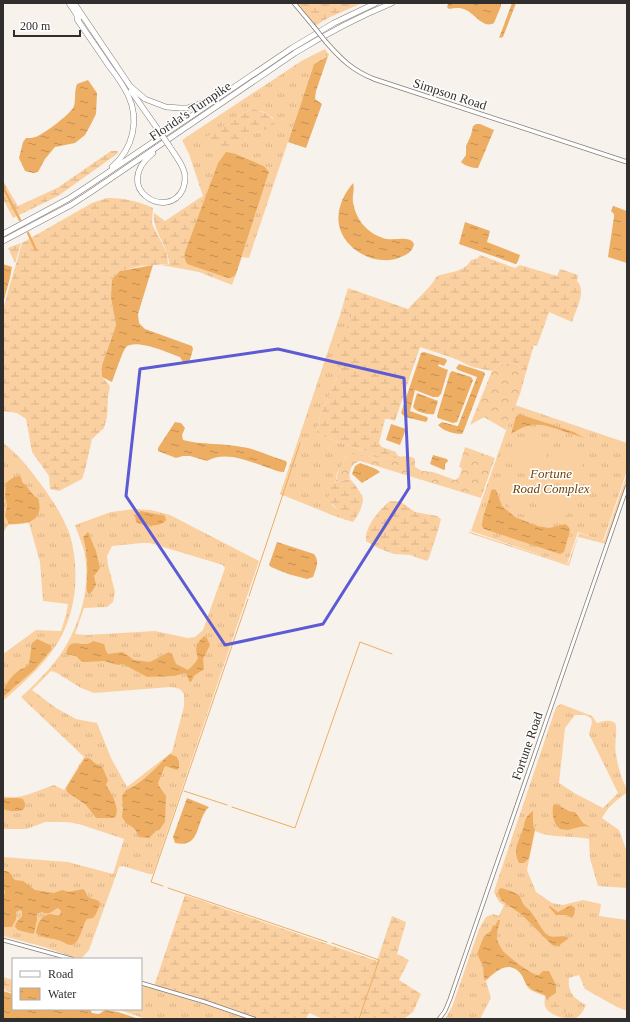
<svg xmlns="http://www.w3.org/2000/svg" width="630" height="1022" viewBox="0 0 630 1022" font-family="'Times New Roman',serif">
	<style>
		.grass { fill: url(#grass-tufts); fill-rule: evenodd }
		.forest { fill: url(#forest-crowns) }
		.wetland { fill: url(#wetland-marsh) }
		.garden { fill: #fbd0a0 }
		.water { fill: url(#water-ripples) }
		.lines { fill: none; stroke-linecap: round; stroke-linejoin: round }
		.stream { stroke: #edae63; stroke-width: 1 }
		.canal { stroke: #edae63; stroke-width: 2.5 }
		.tertiary-casing { stroke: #827c77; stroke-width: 4.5 }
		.secondary-casing { stroke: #827c77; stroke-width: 5 }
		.motorway-casing { stroke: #827c77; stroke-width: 6 }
		.tertiary { stroke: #fff; stroke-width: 3 }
		.secondary { stroke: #fff; stroke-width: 3.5 }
		.motorway { stroke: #fff; stroke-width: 5 }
		.secondary-bridge-casing { stroke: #827c77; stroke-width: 5; stroke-linecap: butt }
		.motorway-bridge-casing { stroke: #827c77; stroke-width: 6; stroke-linecap: butt }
		.secondary-bridge { stroke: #fff; stroke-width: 3.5 }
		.motorway-bridge { stroke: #fff; stroke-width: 5 }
		.marked { fill: none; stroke: #5c5bd3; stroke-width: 3; stroke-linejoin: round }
		.labels { text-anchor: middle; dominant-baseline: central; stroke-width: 3; stroke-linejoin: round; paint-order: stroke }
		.street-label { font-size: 13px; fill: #312f2d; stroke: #fff }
		.park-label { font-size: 13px; font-style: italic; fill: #6e4408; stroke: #fff }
	</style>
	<defs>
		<pattern id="grass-tufts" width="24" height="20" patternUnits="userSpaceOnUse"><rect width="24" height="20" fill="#fbd0a0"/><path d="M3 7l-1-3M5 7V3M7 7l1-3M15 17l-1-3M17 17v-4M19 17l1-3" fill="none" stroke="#d8b38a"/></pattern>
		<pattern id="forest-crowns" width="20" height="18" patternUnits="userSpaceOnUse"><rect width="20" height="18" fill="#fbd0a0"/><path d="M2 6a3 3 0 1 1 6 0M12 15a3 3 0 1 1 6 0" fill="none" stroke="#d8b38a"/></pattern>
		<pattern id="wetland-marsh" width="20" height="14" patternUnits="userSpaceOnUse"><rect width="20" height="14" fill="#fbd0a0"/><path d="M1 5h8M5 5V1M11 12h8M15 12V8" fill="none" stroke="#d8b38a"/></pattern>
		<pattern id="water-ripples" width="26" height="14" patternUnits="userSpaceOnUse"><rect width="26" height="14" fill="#edae63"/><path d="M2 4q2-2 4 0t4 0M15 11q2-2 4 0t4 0" fill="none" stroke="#c18e52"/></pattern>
	</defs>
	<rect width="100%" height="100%" fill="#f8f2ec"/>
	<!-- grass -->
	<g class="grass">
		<path d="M 325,49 L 329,55 L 314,64 L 249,258 L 242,257 L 232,285 L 199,272 L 183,269 L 187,263 L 233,277 L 236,274 L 269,172 L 264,166 L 236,154 L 218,163 L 204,203 L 201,197 L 203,196 L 189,154 L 182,140 L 303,60 ZM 254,109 L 264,112 L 273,118 L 270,130 C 267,130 263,130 260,131 C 243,136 242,150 220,149 L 232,121 L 243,113 Z"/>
		<polygon points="352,313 342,366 320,416 316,434 387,459 376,460 368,456 347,456 337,473 332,505 337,509 337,517 280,494 340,315"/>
		<polygon points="515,405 627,443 627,471 603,541 578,532 567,564 471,531"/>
		<path d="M 3,443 C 18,454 29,468 40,483 C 52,499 63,516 70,535 C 80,570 77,612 57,644 C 43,666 23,683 3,701 L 3,654 L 36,630 L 61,631 L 66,615 L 68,604 L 43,601 L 40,562 L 29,523 L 8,525 L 3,533 Z"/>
		<polygon points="627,474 627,483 606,544 578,537 569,566 469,533 471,527 470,532 568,564 579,533 604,541"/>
		<path d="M 135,509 L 151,510 L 170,515 L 259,561 L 153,874 L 149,874 L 123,866 L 119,867 L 89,950 L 81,959 L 78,959 L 44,947 L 3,936 L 3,857 L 68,862 L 113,874 L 124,839 L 79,824 L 66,822 L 45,822 L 27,829 L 3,829 L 3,796 C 19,801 38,790 54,785 L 64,790 L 84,757 L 21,697 C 31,688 40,679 49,669 C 76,639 93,591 84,551 C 82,543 78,534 75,525 L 111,512 ZM 142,543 L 150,543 L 223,565 L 225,568 L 203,630 L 195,637 L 188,638 L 155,631 L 87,635 L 75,634 L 84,608 L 107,607 L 113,602 L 115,592 L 108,565 L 107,556 L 112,546 ZM 51,671 L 57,673 L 81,688 L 94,693 L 171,687 L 180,689 L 184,694 L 184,706 L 172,752 L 127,787 L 111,758 L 97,723 L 76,719 L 56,708 L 32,690 Z"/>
		<path d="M 561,704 L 592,716 L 597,723 C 602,721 610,719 615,723 C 618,727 614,746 616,754 C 617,763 620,773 623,781 C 625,785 627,788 627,793 C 617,799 608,807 602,818 L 619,830 L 627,852 L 627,888 L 598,886 L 590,859 L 589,839 C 571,835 552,839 535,831 L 527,870 L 536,892 L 552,903 L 563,905 L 583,900 L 601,904 L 599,916 L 627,920 L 627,1011 L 617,1007 L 585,989 L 579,975 L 569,978 C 567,992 575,999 586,1005 C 584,1010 581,1015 576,1018 C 569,1021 547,1015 545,1006 C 544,1003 545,999 545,996 C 540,994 532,992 528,988 C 525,984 524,978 521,974 C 508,959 497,971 486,981 L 491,998 L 480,1019 L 445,1019 L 452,1007 L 479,929 L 486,917 L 493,914 L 499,916 L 504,905 L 499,902 L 494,892 L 496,885 L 556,707 ZM 575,715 L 585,715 L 591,718 L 592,722 L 589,734 L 618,793 L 603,808 L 576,794 L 559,783 L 565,728 Z"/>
		<polygon points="141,985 241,1015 251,1019 146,1019 117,1009 141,1009"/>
	</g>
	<!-- forest -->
	<g class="forest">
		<polygon points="513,362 519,366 525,376 520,394 506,430 484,417 470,425 492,371 499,365"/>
		<path d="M 465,447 L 495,458 L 481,498 L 360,461 C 352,463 348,471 350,479 L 336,482 C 337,472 342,460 350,454 L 368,456 L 376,460 L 406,456 L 412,457 L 415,459 L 415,467 L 422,471 L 433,472 L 455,480 L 459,477 L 462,468 L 459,467 Z"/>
	</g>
	<!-- wetland -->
	<g class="wetland">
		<polygon points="296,3 362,3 328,18 315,26"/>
		<path d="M 254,109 C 263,112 271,114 275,123 L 270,130 C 267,130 263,130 260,131 C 252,133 246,140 239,145 C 229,152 215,150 206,142 L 206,137 L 243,113 Z"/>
		<polygon points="111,151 118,151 117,154 58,196 13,218 3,199 3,181 18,206 57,188"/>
		<path d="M 201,197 L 204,203 L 185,260 L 187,263 L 183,269 L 161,265 L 169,264 C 169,246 152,232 154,213 L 165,221 Z"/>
		<path d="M 107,198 C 124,198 138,201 153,208 L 152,224 L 167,253 L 168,264 L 141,266 L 120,271 L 111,298 L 116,325 L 102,365 L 102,377 L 110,386 L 108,397 L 107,417 L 104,428 L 92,439 L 85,470 L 82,479 L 59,491 L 50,489 L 49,476 L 32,452 L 26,419 L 17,413 L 3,411 L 3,309 L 22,243 L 92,203 Z"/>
		<polygon points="21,243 15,263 8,248"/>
		<path d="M 480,255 L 515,268 L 520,265 L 557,276 L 560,269 L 578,275 L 577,281 C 587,291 576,309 572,322 L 549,312 L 537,346 L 534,345 L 525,376 L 519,366 L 513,362 L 499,365 L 492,371 L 472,367 L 456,359 L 420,347 L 395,421 L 389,419 L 385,419 L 379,443 L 382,447 L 396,452 L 397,455 L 401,457 L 387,459 L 316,434 L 320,416 L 342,366 L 338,364 L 338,351 L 352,314 L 340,315 L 348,288 L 408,309 L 431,285 L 437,276 C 449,272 465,272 471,260 L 478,258 Z"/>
		<path d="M 350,479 C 353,482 362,494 363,498 C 363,506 358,516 353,522 L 337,517 L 337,509 L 328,499 C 329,481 335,483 350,479 Z"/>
		<path d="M 390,501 L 401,502 L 415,512 L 437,516 L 441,519 L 439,527 L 429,558 L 427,561 L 410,555 L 394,554 L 378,548 L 366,541 C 364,527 380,509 390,501 Z"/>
		<polygon points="185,895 377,961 392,916 406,922 397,954 409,960 399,980 421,994 413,1012 404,1019 323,1019 309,1013 306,1019 257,1019 232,1009 154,986"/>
		<polygon points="3,977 13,980 13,993 6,991 3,987"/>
		<polygon points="556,993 567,1011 565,1013 548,1009 546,1007 546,999"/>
	</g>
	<!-- garden -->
	<g class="garden">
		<path d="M 536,440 L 550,443 L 541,474 L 538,475 L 508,463 C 514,449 521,441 536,440 Z"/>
		<path d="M 560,447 C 580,454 588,467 580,488 L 550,479 L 549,476 Z"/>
		<path d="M 505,473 L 535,482 L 537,485 L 524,515 C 503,507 498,494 505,473 Z"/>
		<path d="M 547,486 L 577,499 C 568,520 556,525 535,518 L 544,488 Z"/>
	</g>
	<!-- water -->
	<g class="water">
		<path d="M 451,3 L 501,3 L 501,6 L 494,23 C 483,29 475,14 466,10 C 460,7 455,8 449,9 L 447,7 L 448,4 Z"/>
		<polygon points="512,3 516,3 503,37 499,38"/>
		<polygon points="328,56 316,91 315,99 322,104 306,148 288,142 314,64"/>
		<path d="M 88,80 L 97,93 L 96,114 L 91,124 L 85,135 L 75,143 L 55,147 L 45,159 L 38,172 L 33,173 L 25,171 L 19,158 L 23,142 L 26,138 C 28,138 33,138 35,137 C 43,135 72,113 74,106 C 76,99 74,91 77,84 Z"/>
		<path d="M 476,124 L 480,124 L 494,130 L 478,168 C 473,168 465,166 461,162 L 466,155 L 466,146 L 471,135 L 473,126 Z"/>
		<polygon points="226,152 236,154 264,166 269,172 236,274 233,277 228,278 187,264 185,260 185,252 218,163"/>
		<path d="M 353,183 C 355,189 352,195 353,202 C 356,221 369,235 387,239 C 396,240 405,237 412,241 L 414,244 C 412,252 408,254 401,257 C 379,267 348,253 340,229 C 335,213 342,196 353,183 Z"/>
		<polygon points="613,206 627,211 627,263 608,257 614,217 614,214 611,211"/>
		<polygon points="465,222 490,231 487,242 520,255 518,261 516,264 459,244"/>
		<polygon points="3,264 12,267 10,278 3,303"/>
		<path d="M 153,265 L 138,314 L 139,323 L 145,329 L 192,346 L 193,349 L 189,363 L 184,364 L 180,357 C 169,353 136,338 126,347 C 122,352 115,375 112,382 L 102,377 L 102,365 L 116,325 L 111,298 L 112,280 L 120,271 Z"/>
		<polygon points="424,352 446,359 447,361 444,366 439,364 438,366 448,370 441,394 438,397 433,397 415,390 410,411 427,417 428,419 426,422 405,417 401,413 421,353"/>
		<path d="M 459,364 L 484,372 L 485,374 L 464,430 L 462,434 C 454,434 443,431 438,425 L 442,422 L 457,426 L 458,426 L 477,377 L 458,370 L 456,368 Z"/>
		<polygon points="452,371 471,377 473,380 457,422 453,423 438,418 437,416 450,373"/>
		<path d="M 417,393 L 438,401 L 434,414 C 428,415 416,412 413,407 Z"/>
		<path d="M 519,414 L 574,432 L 584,438 C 580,437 576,435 572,434 C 547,426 535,418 511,434 L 516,417 Z"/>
		<path d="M 175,422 L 181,423 L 185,428 L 182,435 L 183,440 C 202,445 222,443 242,447 C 257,449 271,457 286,461 L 287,463 L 284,472 C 279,472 274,470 269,468 C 250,462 226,450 207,461 L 190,456 L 183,456 L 176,458 L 158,451 L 158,448 Z"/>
		<polygon points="391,424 406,429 400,445 386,440"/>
		<polygon points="433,455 447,459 448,461 445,464 445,469 444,470 430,464"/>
		<polygon points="360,463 376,469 380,472 362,483 352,474 355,466"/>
		<path d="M 19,476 L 21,477 L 22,482 C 29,487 31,495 38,498 C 45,522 27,524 9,524 L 5,516 L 7,506 L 5,497 L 6,483 L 14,477 Z"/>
		<path d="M 493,489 L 496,490 L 502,506 L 515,517 L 537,526 L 549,528 L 565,524 L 568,526 L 570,530 L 564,552 L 560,554 L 484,529 L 482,526 C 482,516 489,502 491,491 Z"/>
		<path d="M 141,511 L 165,516 L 166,520 C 160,528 144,526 136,522 L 135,515 Z"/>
		<path d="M 88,532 L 96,551 L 100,568 L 94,576 L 96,585 L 91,593 L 89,594 C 85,590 87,584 87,579 C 88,565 87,551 83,537 Z"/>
		<path d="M 277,542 L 314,554 C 320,561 316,569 313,577 L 307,579 L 288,574 L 271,567 L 269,565 Z"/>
		<path d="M 204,636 L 207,638 L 210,645 L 203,659 L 204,669 L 194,676 L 191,682 L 189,681 L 187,675 L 186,673 L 174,676 L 147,677 L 123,664 L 118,665 L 104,661 L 85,662 L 81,661 L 76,656 L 66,654 C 69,638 77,645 87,644 C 89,644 93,641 93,641 L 104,644 L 106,651 L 108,654 L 123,652 L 134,660 L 150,662 L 169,652 L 172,654 L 176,664 L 188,670 L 195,663 L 198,658 C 194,647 197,643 204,636 Z"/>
		<path d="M 37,639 L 50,645 L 52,649 L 34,670 L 3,697 C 3,686 10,678 18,671 C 22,668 26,668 29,664 L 32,643 Z"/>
		<path d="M 170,754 L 177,757 L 179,762 L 179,768 L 177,770 L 165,766 L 158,783 L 159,786 L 166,796 L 165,822 L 160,829 L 156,831 L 149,838 L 139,837 L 135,829 L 126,823 L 122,817 L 123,808 L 122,796 L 126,790 C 141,785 158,765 170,754 Z"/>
		<path d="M 85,758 L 89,758 L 96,764 L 102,766 L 108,780 L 106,785 C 111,793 122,810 114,818 L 96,818 L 86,805 L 67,792 L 66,788 Z"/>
		<path d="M 3,798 C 10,799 17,797 23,799 C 32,814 11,812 3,809 Z"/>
		<path d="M 187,798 L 209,807 C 195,820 202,849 175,843 L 173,837 Z"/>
		<path d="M 555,804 C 562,805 565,812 575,812 L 583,823 L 590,827 L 583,826 L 568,830 L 560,829 C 553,823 552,814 553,806 Z"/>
		<path d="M 533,811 L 533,826 L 535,829 L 529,858 L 524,863 L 519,863 C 513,850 517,845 522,832 C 526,822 523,818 533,811 Z"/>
		<path d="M 3,871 L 7,871 L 12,875 L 13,878 L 15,880 L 23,881 L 35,890 L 54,893 L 62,890 L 69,892 L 83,889 L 85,891 L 88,897 L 99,901 L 100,904 L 96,914 L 93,918 L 87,919 C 82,925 80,946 70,945 C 66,944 62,941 58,940 C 51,938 42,938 36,933 C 37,924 41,915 50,914 C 54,914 56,916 60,915 L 61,911 L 58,908 C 52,911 49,916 42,912 L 37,914 L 37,920 L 34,933 L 33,934 L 18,930 L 15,927 L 16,923 L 22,916 L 22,911 L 20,910 L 16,912 L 16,919 L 12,927 L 3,927 L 3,901 L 5,891 L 3,889 Z"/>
		<path d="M 501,888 C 505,889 512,891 515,893 C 521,895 521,901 524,905 C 526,908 529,909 531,912 C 536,918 540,927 545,933 C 552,941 561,933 569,938 L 568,939 L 558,946 L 552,945 L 522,915 L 501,900 L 498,893 L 499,889 Z"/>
		<polygon points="571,905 575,908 574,915 572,918 567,915 556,915 549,907 549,906 550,906 558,912"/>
		<path d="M 498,920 L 500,920 C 499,927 496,932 497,939 C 498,943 501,948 503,951 C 509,957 532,976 539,975 L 543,971 L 549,971 L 556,985 L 556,993 L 546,999 L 546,995 C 541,993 532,991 529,987 C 525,984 524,978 521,974 C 510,960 496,970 486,980 L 484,979 L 483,966 L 477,954 L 484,936 L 491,931 L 493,925 L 495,926 Z"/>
		<polygon points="3,991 13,994 13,1009 90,1009 92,1013 99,1014 105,1010 118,1012 139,1019 3,1019"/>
	</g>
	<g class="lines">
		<!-- stream -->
		<g class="stream">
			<polyline points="249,596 300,443"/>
			<polyline points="184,791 227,805"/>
			<polyline points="232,807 295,828 360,642 392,654"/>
			<polyline points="163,886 151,882 248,599"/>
			<polyline points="168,888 327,942"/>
			<polyline points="332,943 379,960 359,1019"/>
		</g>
		<!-- canal -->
		<g class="canal">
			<polyline points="3,187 20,220"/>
			<polyline points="28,233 36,250"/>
		</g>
		<defs>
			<g id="tertiary">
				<polyline points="3,940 72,959"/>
				<polyline points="141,983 205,1002 254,1019"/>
				<polyline points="439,1019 445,1011 450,999 627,487"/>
			</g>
			<g id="secondary">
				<polyline points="294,3 314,27"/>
				<path d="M 326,42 C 342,60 352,70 374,79 L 627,162"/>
			</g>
			<g id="motorway">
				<polyline points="69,3 79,18"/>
				<polyline points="74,3 130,86 145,99 166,107 180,108 187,108 202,103 221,92"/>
				<path d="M 77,15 L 77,19 L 83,28 C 92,41 101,54 109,66 C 116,75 123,85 128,95 C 140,120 133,149 112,167"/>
				<polyline points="131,91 159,131"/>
				<path d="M 153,153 C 110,188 168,222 183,189 C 185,183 186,177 184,171 C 181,162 175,155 170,147"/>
				<polyline points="3,234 68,199 88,186 292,48 334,23 376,3"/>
				<path d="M 3,241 L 71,205 L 91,192 L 295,53 C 326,34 358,17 392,3"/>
			</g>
		</defs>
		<!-- tertiary casing -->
		<use href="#tertiary" class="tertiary-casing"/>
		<!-- secondary casing -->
		<use href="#secondary" class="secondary-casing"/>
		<!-- motorway casing -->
		<use href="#motorway" class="motorway-casing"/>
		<!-- tertiary -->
		<use href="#tertiary" class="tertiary"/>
		<!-- secondary -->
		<use href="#secondary" class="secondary"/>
		<!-- motorway -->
		<use href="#motorway" class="motorway"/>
		<defs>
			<polyline id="secondary-bridge" points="314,27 326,42"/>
			<polyline id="motorway-bridge" points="159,131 170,147"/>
		</defs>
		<!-- secondary-bridge casing -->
		<use href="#secondary-bridge" class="secondary-bridge-casing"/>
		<!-- motorway-bridge casing -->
		<use href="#motorway-bridge" class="motorway-bridge-casing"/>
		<!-- secondary-bridge -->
		<use href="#secondary-bridge" class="secondary-bridge"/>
		<!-- motorway-bridge -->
		<use href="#motorway-bridge" class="motorway-bridge"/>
	</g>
	<!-- marked area -->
	<path class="marked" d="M 278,349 L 404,378 L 409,488 L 323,624 L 225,645 L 126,496 L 140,369 Z"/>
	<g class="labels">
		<!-- street labels -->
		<g class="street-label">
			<text transform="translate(450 94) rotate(18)">Simpson Road</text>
			<text transform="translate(190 111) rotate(-34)">Florida's Turnpike</text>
			<text transform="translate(527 746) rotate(-71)">Fortune Road</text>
		</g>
		<!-- park labels -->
		<g class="park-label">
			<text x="551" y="473">Fortune<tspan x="551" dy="15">Road Complex</tspan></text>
		</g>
	</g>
	<!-- border -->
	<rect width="630" height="1022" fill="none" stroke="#312f2d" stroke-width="8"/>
	<!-- legend -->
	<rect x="12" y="958" width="130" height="52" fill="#ffffff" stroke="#adacab"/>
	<rect x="20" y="971" width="20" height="6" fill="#ffffff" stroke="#adacab"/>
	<text x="48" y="978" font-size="12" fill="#312f2d">Road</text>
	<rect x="20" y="988" width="20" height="12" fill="url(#water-ripples)" stroke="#adacab"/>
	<text x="48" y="998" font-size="12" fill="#312f2d">Water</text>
	<!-- scale -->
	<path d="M14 30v6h66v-6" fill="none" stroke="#312f2d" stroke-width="2"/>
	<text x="20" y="30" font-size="12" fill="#312f2d" stroke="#ffffff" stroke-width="3" paint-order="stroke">200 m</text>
</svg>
